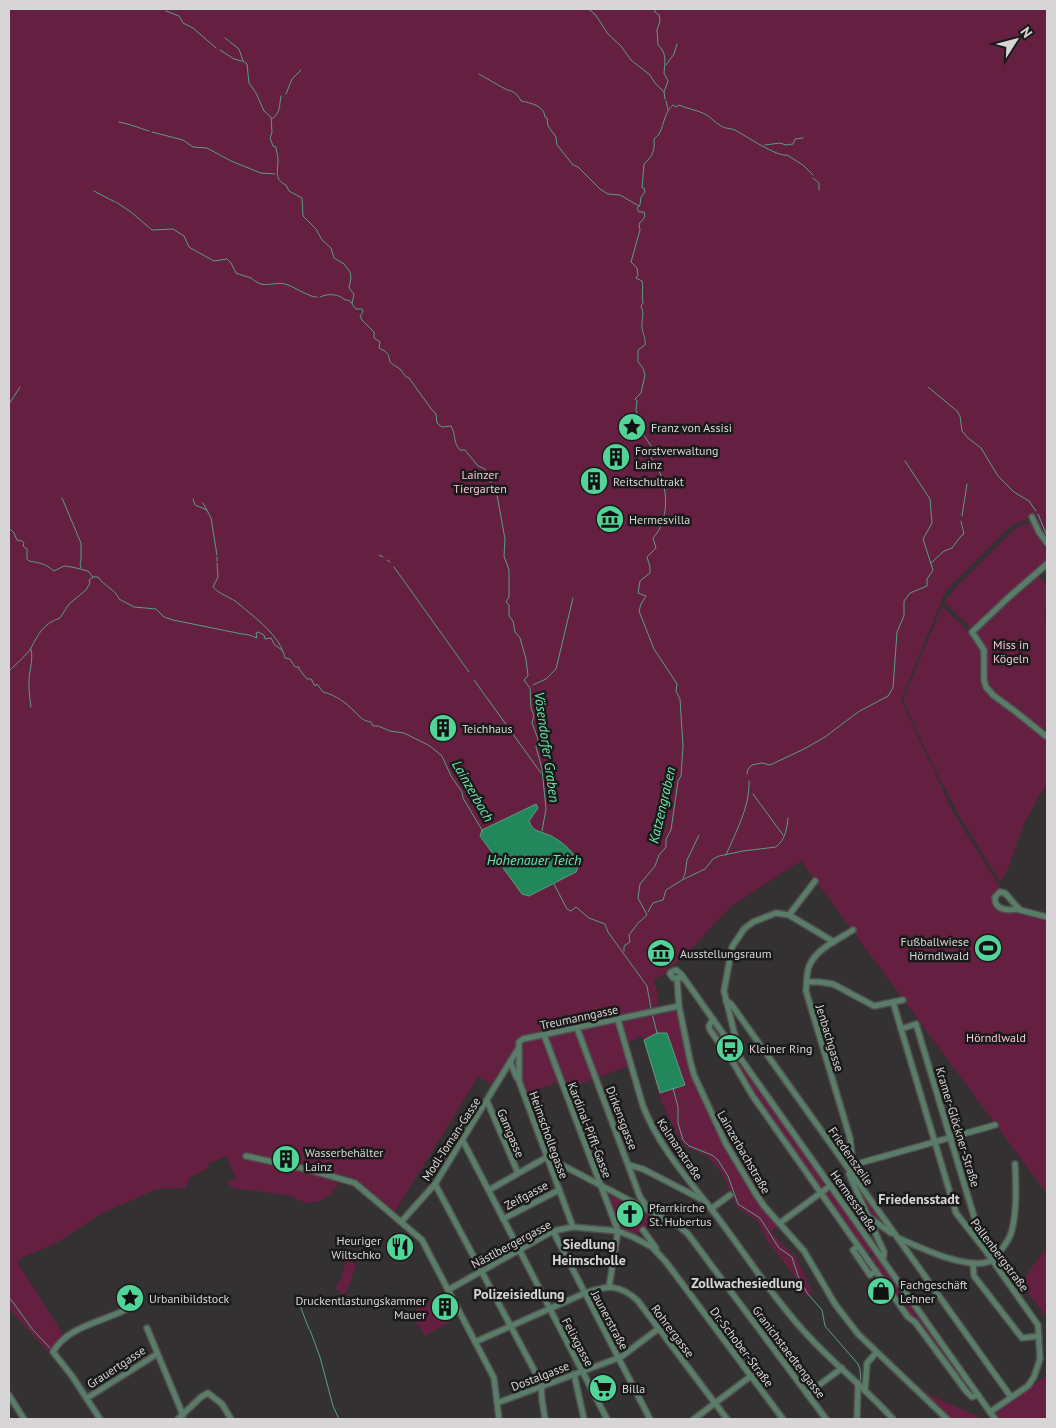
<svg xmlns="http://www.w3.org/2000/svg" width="1056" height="1428" viewBox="0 0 1056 1428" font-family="'PT Sans',sans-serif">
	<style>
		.green { fill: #651f41; fill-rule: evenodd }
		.water { fill: #23875c; stroke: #599e80 }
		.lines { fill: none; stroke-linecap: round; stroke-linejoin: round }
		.stream { stroke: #599e80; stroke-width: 1 }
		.minor-casing { stroke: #514f4f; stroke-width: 8 }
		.minor { stroke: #597d69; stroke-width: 5 }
		.labels { text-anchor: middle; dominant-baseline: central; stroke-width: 5; stroke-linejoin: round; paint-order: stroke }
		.poi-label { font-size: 12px; fill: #d7d5d5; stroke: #1b1a1a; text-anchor: start }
		.park-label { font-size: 12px; fill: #f3c4d6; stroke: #1b1a1a }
		.street-label { font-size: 12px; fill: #d7d5d5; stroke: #1b1a1a }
		.water-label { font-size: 14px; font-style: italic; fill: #6be9ac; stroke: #1b1a1a }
		.neighbourhood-label { font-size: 14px; font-weight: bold; fill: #d7d5d5; stroke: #1b1a1a }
	</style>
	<rect width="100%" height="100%" fill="#343132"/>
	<!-- green -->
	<g class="green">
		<path d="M 9,9 L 1047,9 L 1047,540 L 1032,518 L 1012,525 L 945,592 L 901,700 L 952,810 L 1001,889 L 995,894 C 993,901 992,905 1000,910 L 1047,918 L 1047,1194 L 801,861 L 730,907 L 681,960 L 667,969 L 667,973 L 653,980 C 657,988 660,1000 656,1010 L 607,1019 L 607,1018 L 605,1018 L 605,1020 L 521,1037 L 516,1037 L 515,1047 L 494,1085 L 478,1077 L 394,1213 L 355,1178 L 338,1174 L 336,1181 L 338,1185 L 330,1195 L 320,1201 L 306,1203 L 286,1195 L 232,1188 L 227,1182 L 236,1178 L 226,1156 L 208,1164 L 209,1168 L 191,1177 L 185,1188 L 157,1189 L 101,1214 L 55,1244 L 23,1257 L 17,1262 L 63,1334 L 48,1352 L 9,1309 Z"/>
		<path d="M 1029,523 L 1032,524 L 1047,553 L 1047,562 L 1037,574 L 1045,583 L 1047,582 L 1047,612 L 1044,614 L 1047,622 L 1047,732 C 1032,721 998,702 989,687 C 982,676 990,661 985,649 C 979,632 957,615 944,602 L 956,587 L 1011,532 L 1018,527 Z"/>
		<polygon points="942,606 972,634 981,648 985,688 994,699 1016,714 1047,739 1047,782 1024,824 1007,871 1000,882 959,815 936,772 903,700"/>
		<path d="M 677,1009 L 679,1011 L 687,1052 L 726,1148 L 780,1224 L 771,1231 L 782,1244 L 795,1255 L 813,1293 L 806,1297 L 796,1278 L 766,1239 L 758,1221 L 739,1209 L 731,1197 L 724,1177 L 718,1168 L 707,1156 L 686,1147 L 677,1135 L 661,1101 L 642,1036 L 626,1044 L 620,1023 L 622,1020 ZM 644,1040 L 684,1085 L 660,1092 Z"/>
		<polygon points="613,1022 618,1026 629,1066 597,1078 580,1031 581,1029"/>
		<polygon points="713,1025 827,1185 822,1190 752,1093 713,1033 711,1027"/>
		<polygon points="576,1030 594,1079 566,1089 547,1036 563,1032 564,1034 566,1034 565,1032"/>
		<polygon points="541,1037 543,1038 560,1081 526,1094 521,1081 521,1042"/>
		<polygon points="856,1185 857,1185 885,1225 867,1210"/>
		<polygon points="829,1189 873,1250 872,1253 866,1254 823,1194"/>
		<path d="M 613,1196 L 638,1209 L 641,1209 L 659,1218 L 635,1235 C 615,1226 616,1219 609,1199 Z"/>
		<polygon points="1047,1246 1047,1318 1021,1283"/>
		<polygon points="874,1254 876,1255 973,1394 971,1393 909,1316 869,1259"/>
		<polygon points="346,1260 356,1264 351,1281 342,1299 340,1291 335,1288 341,1279"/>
		<path d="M 827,1284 L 841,1308 L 859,1331 L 910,1380 L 930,1395 L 984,1419 L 950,1419 C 916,1388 840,1326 827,1284 Z"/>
		<polygon points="436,1299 449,1322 425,1336 409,1313"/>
		<polygon points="1047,1375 1047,1419 1000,1419 995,1412"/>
	</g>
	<!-- water -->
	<g class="water">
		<path d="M 536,804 L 538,808 L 529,821 C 530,823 531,826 533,828 C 537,832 546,833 551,836 C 562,841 584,859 576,872 L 529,896 L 522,894 L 480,836 L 482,830 Z"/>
		<polygon points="657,1033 667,1033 685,1085 660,1093 644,1040"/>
	</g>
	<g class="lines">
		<!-- stream -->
		<g class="stream">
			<polyline points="588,9 595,14 608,34 621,46 631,60 650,75 655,83 664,92"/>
			<path d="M 655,9 L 655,12 L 659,15 L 660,21 L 657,30 L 658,45 C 667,53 665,62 664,73 L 668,81 L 664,92 L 665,99"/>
			<polyline points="166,11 179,16 183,23 193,28 216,48"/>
			<polyline points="225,38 229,41"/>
			<path d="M 230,42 L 239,49 L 243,61 L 247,64 L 249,83 L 256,93 L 264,111 L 271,117 L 272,132 L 270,138 L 273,146 L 276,147 C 276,151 278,156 278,160 C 278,171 274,180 286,185 L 289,191 L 302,198 L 303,216 L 316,229 L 322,240 L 331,248 L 334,258 L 344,264 L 350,272 L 351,278 L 349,288 L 354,294 L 352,304 L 356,309 L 362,309 L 363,312 L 360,316 L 362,320 L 374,332 L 374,338 L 380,342 L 379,348 C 388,353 388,352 390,362 C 393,365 398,367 401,370 C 404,374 404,376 409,378 L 432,410 L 436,414 L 437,423 L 442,427 L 451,426 C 456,434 453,443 460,450 L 465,450 L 478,466 L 485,469 L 487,473 L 486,477 L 490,480 L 497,495 L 505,539 L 504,556 L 509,570 L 509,597 L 506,602 L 509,605 L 509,616 L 513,621 L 515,632 L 520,638 L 526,659 L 528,676 L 524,680 L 530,688 C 531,697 529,707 534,715 L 532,723 L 538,739 L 536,747 L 542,769 L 546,809 L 542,831"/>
			<polyline points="220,50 234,59 242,61"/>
			<polyline points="666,65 674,54 677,44"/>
			<path d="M 479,74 L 507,90 C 513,90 519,96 521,101 C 530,103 544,105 545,117 L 547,118 L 548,126 L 556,137 L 557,145 L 573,165 L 578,167 L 600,189 L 608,194 L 620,195 L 639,206"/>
			<polyline points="286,94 292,79 301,70"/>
			<polyline points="666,101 668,110"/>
			<path d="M 272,119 C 281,113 279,105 281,96"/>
			<path d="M 119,122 C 130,124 139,128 149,131"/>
			<polyline points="152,132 183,140 193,147 207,148 231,161 261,173 275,174"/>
			<polyline points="765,145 780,143 786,145 793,144 795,139 803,138"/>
			<polyline points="813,178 819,183 819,190"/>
			<polyline points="94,191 115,202"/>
			<path d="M 116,202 L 131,212 L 152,230 L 173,229 L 184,236 L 189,247 L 194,250 L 214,261 L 227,259 L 231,263 L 236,273 C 240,275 246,276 251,278 C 254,280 257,283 261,284 C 270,286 279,281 288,285 C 296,288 311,298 317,297"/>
			<path d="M 320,297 C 328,293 339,294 345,300 L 348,300 L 352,303"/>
			<polyline points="928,387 957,411 960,416 962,431 968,438 981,448 998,476 1014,492 1029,501 1036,511"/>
			<polyline points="9,404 20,387"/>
			<polyline points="62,498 81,543 81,560 80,564 81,568"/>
			<polyline points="193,499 195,505 207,510"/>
			<polyline points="203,503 211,518 217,555"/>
			<polyline points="1038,514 1047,536"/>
			<polyline points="962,516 967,484"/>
			<path d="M 9,528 L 14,533 L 17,540 L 22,541 L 24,543 L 23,546 L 27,549 L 27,559 L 29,561 C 40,563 44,563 54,571 L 64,566 L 72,567 L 88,571 L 93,577 L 98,577 C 104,586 115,589 119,599 L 134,607 L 156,609 L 164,617 L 173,620 L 242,634 C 248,634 252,636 257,638 L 256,633 L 258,632 L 264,635 L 265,639 L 271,638 L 274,644 L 283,651"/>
			<polyline points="379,555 383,557"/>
			<polyline points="217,557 217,561"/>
			<polyline points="387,560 390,562"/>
			<path d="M 217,563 L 218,577 L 213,587 C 220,595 231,597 239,604 C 255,618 280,635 285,658 L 290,659 L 295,667 L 299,667 L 299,669 L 307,679 L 311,679 L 315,686 L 317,684 L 323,692 C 336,695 346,703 354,711 C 360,717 363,721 371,722 L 373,726 L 378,726 L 390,731 L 404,733 L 430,746 L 442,756 L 451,776 L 462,792 L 463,798 L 482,830"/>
			<polyline points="931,563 944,551 952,548 961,536 964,534 961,521"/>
			<polyline points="394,567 469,672"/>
			<path d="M 31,649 C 34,661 28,673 29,686 C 29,693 30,700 31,707"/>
			<path d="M 9,671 C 15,665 27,655 31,648 C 39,633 43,624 60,618 L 69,604 L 86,590 L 90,583 L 89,580 L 93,577"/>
			<polyline points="474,680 541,773"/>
			<polyline points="533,685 546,679 556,669 573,598"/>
			<polyline points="747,774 748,769 752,765 762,763 770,765 804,749 825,737 858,712 888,696 893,688 897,632 904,616 904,601 910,593 927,586 927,579 933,570 923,539 932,523 930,499 905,461"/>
			<polyline points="753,794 783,835"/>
			<path d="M 726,855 C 736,831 750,807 749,781"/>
			<polyline points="683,878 685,874 687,860 699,835"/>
			<polyline points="554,884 567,909 571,911 576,907 589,918 605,924 608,932 647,986 651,1009"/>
			<path d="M 648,912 L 653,903 L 663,900 L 666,890 L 682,880 L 705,869 L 713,859 L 719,856 L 743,851 L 776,847 C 785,840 787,829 788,818"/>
			<path d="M 624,951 L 624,946 L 630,942 L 629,935 L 638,923 L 647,915 L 638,898 L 640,884 L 655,866 L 659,855 L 666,847 L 666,839 L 671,830 L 678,781 L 681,776 L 683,746 L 680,699 L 676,691 L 677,684 L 654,649 L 639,611 L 641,604 L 646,596 L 638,593 L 640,581 L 650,573 L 650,567 L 647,557 L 656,548 L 653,538 C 672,518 668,478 651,458 L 653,449 L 643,434 L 636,410 L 637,401 L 635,399 L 641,393 L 645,375 L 643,368 L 638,362 L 638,350 L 645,345 C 646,339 643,334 642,328 C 641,320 645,314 641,306 L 643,303 C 641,296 644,289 642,281 L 636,278 L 638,275 L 637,268 L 631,262 L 640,230 L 639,224 L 645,217 L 644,212 L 639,212 L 637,208 L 640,205 L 641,197 L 645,192 L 644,188 L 642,188 L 644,164 C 653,156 655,150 654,139 C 656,137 659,135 660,132 C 664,124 665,111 673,105 L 676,107 L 679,105 C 688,109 697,110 705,114 C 711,117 715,123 721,126 C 725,129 731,128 735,130 C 746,136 777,157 787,155 L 803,165 L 813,175"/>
			<polyline points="652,1013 657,1033"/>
			<polyline points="673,1088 678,1107 678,1123 683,1140 689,1146 712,1155 718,1160 728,1176 738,1204 760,1218 779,1248 792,1257 798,1276 807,1293 822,1310 825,1326 858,1364 860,1369 861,1385"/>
			<polyline points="9,1297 33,1330 51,1349"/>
			<polyline points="299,1303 309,1329"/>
			<polyline points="310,1330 320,1357 333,1406 339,1419"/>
			<polyline points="860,1402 861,1389"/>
		</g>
		<defs>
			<g id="minor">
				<polyline points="1032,517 1039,532 1047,543"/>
				<polyline points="1047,564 1009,597 972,632 984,650 984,680 986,687 993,695 1016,712 1047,737"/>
				<path d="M 1018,909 C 1007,911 994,910 995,897 L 1000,892 L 1005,893 L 1020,910 L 1047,917"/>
				<polyline points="789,915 815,881"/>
				<path d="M 853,930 C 839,939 818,948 810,964 C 806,971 807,982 806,991 L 850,1138 L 853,1165 L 849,1174 L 884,1252 L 883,1260"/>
				<polyline points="677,978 679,1006 690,1060 694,1075 726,1144 754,1191 764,1206 804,1251 835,1304 858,1334 947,1419"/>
				<polyline points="683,978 673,978 670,974 671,972 676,970 681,974 995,1419"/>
				<polyline points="807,982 819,982 833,984 874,1006 903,1000"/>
				<polyline points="726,1001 731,1004 1011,1397"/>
				<polyline points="893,1002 956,1213 985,1250 1038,1325 1040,1359 1034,1377 1028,1386 990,1412"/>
				<polyline points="713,1019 709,1026 710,1030 734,1064 752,1095 908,1317 915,1322 966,1391 972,1397 978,1395"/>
				<path d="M 618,1020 L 643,1106 C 658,1145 687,1178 712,1210 C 746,1254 775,1302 814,1342 C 840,1369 868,1391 893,1419"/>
				<polyline points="577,1028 640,1197 650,1211"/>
				<polyline points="901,1029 916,1024 982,1243"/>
				<polyline points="544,1035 618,1231 609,1287"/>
				<polyline points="737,1053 738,1048 724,991 732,947 744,929 753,922 776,913 789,915 834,942"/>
				<polyline points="510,1062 517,1078"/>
				<polyline points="487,1101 518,1173"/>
				<polyline points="463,1141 607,1419"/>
				<polyline points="246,1156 306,1169 355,1183 422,1240 494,1378 499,1419"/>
				<polyline points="629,1165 643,1169 701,1199"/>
				<polyline points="853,1165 995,1125"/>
				<polyline points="435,1184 541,1383 542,1400 545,1419"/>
				<polyline points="489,1190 547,1157 680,1227 688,1234 826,1419"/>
				<polyline points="711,1209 730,1195"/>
				<polyline points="869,1217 891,1233"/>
				<polyline points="503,1219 559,1190"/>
				<polyline points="401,1222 435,1184 518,1049"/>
				<polyline points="780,1223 830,1186"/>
				<polyline points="573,1227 519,1081 519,1042 523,1039 679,1006"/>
				<polyline points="643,1230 656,1248"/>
				<polyline points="553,1231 650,1419"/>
				<path d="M 898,1238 C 919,1247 968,1271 990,1261 C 994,1259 998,1254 1001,1250 C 1006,1244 1010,1238 1012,1230 C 1017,1209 1016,1186 1015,1164"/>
				<polyline points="858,1246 853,1250 870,1275 876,1271"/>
				<polyline points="973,1263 974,1276 1022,1338 1039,1336"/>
				<polyline points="448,1290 553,1231 573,1227 618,1231 633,1237 652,1247 666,1262 783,1419"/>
				<polyline points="147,1328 183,1415"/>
				<path d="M 475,1342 L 585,1293 C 608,1285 620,1284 638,1301 L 727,1419"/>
				<polyline points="574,1374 584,1419"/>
				<polyline points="865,1390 867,1363 876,1353"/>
				<polyline points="807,1394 842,1368"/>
				<polyline points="9,1395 24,1419"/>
				<polyline points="87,1398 157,1354"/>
				<polyline points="497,1403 621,1357 658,1329"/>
				<path d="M 100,1419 L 72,1376 L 53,1352 C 67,1327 101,1322 125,1310"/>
				<polyline points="178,1419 201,1397 208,1393 222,1404 231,1419"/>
				<polyline points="694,1419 751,1376"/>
				<polyline points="857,1419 858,1383"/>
			</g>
		</defs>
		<!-- minor casing -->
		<use href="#minor" class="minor-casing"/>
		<!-- minor -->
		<use href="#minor" class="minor"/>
	</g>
	<!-- icons -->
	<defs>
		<symbol id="sight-disc" viewBox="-11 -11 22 22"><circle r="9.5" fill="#52d397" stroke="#1b1a1a"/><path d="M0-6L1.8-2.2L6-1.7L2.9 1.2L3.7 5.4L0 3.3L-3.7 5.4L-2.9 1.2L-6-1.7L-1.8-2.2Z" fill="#111"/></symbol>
		<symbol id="building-disc" viewBox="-11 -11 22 22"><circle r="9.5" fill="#52d397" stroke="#1b1a1a"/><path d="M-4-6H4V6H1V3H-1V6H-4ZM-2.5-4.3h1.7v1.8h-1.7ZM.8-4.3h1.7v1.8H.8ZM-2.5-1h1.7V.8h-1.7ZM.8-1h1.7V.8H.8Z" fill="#111"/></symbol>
		<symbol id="museum-disc" viewBox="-11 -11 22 22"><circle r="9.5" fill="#52d397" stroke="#1b1a1a"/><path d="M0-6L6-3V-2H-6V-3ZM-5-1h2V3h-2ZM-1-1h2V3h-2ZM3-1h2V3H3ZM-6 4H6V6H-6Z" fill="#111"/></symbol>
		<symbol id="stadium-disc" viewBox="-11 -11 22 22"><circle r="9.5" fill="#52d397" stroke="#1b1a1a"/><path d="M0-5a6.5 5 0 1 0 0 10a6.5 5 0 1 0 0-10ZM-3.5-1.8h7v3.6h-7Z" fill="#111"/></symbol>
		<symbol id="bus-disc" viewBox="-11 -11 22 22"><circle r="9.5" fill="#52d397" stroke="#1b1a1a"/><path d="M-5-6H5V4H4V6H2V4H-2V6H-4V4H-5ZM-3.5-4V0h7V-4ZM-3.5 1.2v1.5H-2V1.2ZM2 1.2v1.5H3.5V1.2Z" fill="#111"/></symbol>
		<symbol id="church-disc" viewBox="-11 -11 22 22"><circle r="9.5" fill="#52d397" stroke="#1b1a1a"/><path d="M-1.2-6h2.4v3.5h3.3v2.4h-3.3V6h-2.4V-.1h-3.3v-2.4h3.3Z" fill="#111"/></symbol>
		<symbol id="restaurant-disc" viewBox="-11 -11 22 22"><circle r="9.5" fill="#52d397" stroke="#1b1a1a"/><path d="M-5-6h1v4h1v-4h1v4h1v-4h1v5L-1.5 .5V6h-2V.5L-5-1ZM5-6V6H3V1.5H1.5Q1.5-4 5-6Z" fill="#111"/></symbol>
		<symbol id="shop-disc" viewBox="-11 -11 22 22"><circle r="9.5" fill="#52d397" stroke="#1b1a1a"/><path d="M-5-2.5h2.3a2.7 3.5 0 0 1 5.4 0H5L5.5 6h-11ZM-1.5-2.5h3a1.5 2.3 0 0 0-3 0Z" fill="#111"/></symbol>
		<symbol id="supermarket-disc" viewBox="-11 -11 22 22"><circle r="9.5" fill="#52d397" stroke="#1b1a1a"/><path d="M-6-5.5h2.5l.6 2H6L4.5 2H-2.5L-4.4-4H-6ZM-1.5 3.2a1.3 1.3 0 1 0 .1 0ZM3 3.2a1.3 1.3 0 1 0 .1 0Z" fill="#111"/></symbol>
	</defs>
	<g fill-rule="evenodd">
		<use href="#sight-disc" x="616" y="411" width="32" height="32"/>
		<use href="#building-disc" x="600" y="441" width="32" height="32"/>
		<use href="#building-disc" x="578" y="465" width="32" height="32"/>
		<use href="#museum-disc" x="594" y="503" width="32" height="32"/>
		<use href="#building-disc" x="427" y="712" width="32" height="32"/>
		<use href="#stadium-disc" x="972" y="932" width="32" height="32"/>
		<use href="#museum-disc" x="645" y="937" width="32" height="32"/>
		<use href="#bus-disc" x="714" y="1032" width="32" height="32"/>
		<use href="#building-disc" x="270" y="1143" width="32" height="32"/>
		<use href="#church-disc" x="614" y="1198" width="32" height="32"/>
		<use href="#restaurant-disc" x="384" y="1231" width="32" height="32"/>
		<use href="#shop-disc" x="865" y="1275" width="32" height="32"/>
		<use href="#sight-disc" x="114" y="1282" width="32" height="32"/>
		<use href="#building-disc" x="429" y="1291" width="32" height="32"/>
		<use href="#supermarket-disc" x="587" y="1372" width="32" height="32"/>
	</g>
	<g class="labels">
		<!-- poi labels -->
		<g class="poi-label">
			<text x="651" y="427">Franz von Assisi</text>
			<text x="635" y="450">Forstverwaltung<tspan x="635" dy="14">Lainz</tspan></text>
			<text x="613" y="481">Reitschultrakt</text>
			<text x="629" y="519">Hermesvilla</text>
			<text x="462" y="728">Teichhaus</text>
			<text x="969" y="941" text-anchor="end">Fußballwiese<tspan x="969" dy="14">Hörndlwald</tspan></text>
			<text x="680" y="953">Ausstellungsraum</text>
			<text x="749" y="1048">Kleiner Ring</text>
			<text x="305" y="1152">Wasserbehälter<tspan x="305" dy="14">Lainz</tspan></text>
			<text x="649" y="1207">Pfarrkirche<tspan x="649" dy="14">St. Hubertus</tspan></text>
			<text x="381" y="1240" text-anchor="end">Heuriger<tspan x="381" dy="14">Wiltschko</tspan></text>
			<text x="900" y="1284">Fachgeschäft<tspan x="900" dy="14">Lehner</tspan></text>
			<text x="149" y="1298">Urbanibildstock</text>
			<text x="426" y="1300" text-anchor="end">Druckentlastungskammer<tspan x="426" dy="14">Mauer</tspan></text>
			<text x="622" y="1388">Billa</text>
		</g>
		<!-- park labels -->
		<g class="park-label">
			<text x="480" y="474">Lainzer<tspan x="480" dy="14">Tiergarten</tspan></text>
			<text x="1011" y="644">Miss in<tspan x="1011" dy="14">Kögeln</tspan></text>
			<text x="996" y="1037">Hörndlwald</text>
		</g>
		<!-- street labels -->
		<g class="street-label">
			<text transform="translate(579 1017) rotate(-12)">Treumanngasse</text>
			<text transform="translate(830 1038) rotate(73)">Jenbachgasse</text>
			<text transform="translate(622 1118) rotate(69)">Dirkensgasse</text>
			<text transform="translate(958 1127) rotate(73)">Kramer-Glöckner-Straße</text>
			<text transform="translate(590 1130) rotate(69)">Kardinal-Piffl-Gasse</text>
			<text transform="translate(511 1133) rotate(67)">Gamgasse</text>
			<text transform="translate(549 1135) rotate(70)">Heimschollegasse</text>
			<text transform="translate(451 1139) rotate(-57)">Modl-Toman-Gasse</text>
			<text transform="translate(680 1149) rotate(56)">Kalmanstraße</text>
			<text transform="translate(744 1152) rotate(60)">Lainzerbachstraße</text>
			<text transform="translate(851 1156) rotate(55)">Friedenszeile</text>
			<text transform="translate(526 1195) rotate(-28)">Zeifgasse</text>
			<text transform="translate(854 1201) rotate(55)">Hermesstraße</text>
			<text transform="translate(511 1244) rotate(-28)">Nästlbergergasse</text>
			<text transform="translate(1000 1255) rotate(53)">Pallenbergstraße</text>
			<text transform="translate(610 1320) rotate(62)">Jaunerstraße</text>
			<text transform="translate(673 1331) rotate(53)">Rohrergasse</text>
			<text transform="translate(578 1342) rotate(62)">Felixgasse</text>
			<text transform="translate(742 1347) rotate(53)">Dr.-Schober-Straße</text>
			<text transform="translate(789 1352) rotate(53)">Granichstaedtengasse</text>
			<text transform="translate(116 1367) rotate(-33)">Grauertgasse</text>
			<text transform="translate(540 1376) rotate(-21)">Dostalgasse</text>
		</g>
		<!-- water labels -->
		<g class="water-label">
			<text transform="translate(547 747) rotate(82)">Vösendorfer Graben</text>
			<text transform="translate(473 791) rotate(60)">Lainzerbach</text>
			<text transform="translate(662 805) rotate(-77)">Katzengraben</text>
			<text x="534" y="860">Hohenauer Teich</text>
		</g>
		<!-- neighbourhood labels -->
		<g class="neighbourhood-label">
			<text x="919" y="1199">Friedensstadt</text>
			<text x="589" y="1244">Siedlung<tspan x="589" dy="16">Heimscholle</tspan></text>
			<text x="747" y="1283">Zollwachesiedlung</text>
			<text x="519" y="1294">Polizeisiedlung</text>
		</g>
	</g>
	<!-- border -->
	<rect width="1056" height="1428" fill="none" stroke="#d7d5d5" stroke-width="20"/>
	<!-- north arrow -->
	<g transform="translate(1016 40) rotate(54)" stroke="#1b1a1a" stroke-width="4" paint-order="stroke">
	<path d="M0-4L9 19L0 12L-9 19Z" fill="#d7d5d5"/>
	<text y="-8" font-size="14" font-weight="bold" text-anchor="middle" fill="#d7d5d5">N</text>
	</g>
</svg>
